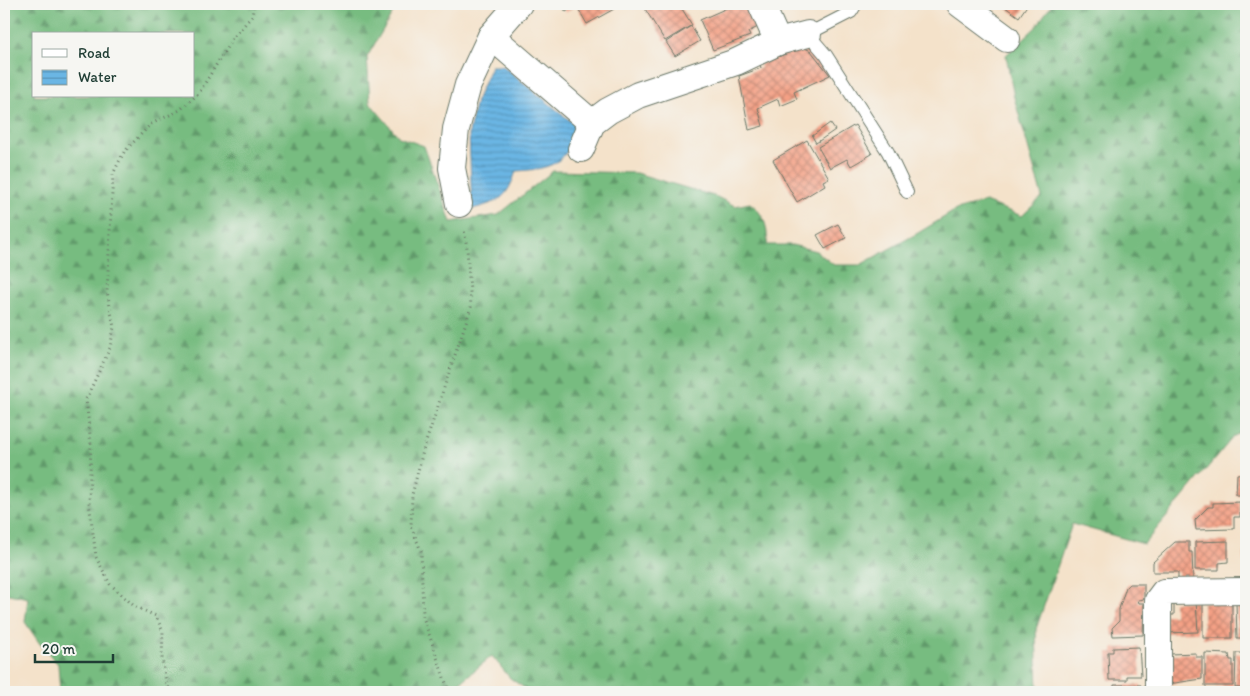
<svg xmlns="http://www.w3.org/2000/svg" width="1250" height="696" viewBox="0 0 1250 696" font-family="Itim,sans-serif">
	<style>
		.forest { fill: url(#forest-firs); stroke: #4b7c5a; fill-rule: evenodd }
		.water { fill: url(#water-rules); stroke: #457a8c }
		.building { fill: url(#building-cross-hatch) }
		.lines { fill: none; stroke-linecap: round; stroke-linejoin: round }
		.service-casing { stroke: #6a7768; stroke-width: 14 }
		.minor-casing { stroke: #6a7768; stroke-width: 28 }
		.path { stroke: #6a7768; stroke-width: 3; stroke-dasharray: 1 4; stroke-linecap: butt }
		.service { stroke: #fff; stroke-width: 12 }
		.minor { stroke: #fff; stroke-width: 26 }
	</style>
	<defs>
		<pattern id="forest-firs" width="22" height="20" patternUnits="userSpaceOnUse" patternTransform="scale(1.25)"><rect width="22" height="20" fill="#77bc80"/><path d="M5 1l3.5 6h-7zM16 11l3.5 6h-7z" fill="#619a6a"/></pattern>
		<pattern id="water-rules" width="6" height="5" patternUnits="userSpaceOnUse" patternTransform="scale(1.25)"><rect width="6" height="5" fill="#6bb6e4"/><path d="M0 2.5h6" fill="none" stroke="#5795ba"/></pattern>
		<pattern id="building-cross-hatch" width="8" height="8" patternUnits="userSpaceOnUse" patternTransform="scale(1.25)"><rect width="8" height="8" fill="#f4a085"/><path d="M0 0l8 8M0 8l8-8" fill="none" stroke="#c5846e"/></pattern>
	</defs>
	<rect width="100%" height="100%" fill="#f6f6f2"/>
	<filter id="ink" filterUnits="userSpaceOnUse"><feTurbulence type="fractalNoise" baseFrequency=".02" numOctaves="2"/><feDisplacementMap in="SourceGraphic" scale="10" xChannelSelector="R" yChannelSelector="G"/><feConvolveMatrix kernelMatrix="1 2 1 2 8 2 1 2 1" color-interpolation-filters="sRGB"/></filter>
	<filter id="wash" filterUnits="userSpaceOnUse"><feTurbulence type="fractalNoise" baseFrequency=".0096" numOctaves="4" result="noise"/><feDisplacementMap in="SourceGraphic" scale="20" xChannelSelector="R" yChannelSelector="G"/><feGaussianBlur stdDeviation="1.12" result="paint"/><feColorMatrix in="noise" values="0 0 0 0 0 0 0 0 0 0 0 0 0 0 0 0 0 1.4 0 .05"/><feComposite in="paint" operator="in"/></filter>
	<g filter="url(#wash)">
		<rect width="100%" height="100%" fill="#f4e2ca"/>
		<!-- forest -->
		<path class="forest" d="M 4,4 L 398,4 L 367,57 L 370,103 L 399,137 L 424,146 L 451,222 L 498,215 L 553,171 L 636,173 L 717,197 L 735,206 L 750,203 C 765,215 768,227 767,245 L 792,245 L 816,251 L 834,265 L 860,265 L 918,233 L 956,210 L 985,202 L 1022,216 L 1042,197 L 1014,97 L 1006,55 L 1036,27 L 1052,4 L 1246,4 L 1246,429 L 1233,437 L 1144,544 L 1072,524 L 1036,629 L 1038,692 L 530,692 L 510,678 L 492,656 L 448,692 L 60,692 L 58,664 L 40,644 L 25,622 L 28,598 L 4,593 ZM 34,34 L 194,34 L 194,96 L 34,96 Z"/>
		<!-- water -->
		<path class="water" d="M 491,66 L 503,66 L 579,128 C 565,163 554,169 516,171 C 507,199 499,202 472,209 L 469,133 L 476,101 Z"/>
		<g id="blocks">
			<!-- building -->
			<g class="building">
				<polygon points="561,4 611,4 614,9 587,24 576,5 566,12"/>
				<polygon points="642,4 679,4 692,25 665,41"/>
				<polygon points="736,4 748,4 758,27 748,32 750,36 713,50 700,20"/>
				<polygon points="1001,4 1028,4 1019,17"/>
				<polygon points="691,26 700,41 675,56 666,42"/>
				<polygon points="803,47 811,51 830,75 794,92 797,99 780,106 778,99 758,108 763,126 749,130 739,76 761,68 760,64"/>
				<polygon points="830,123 835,130 816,143 812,136"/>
				<polygon points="855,125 872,154 851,166 847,159 830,168 818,147"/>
				<polygon points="807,140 829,178 823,181 825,185 797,202 773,160"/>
				<polygon points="838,224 846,238 825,249 817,235"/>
				<polygon points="1246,473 1246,495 1236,495 1237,474"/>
				<polygon points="1240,502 1240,517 1234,517 1234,529 1196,530 1195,520 1208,507 1213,507 1213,503"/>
				<rect x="1244" y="503" width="2" height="31"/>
				<polygon points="1228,541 1228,562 1219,563 1219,570 1195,570 1195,542"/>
				<polygon points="1175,542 1189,542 1189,552 1192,552 1193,580 1178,581 1178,572 1153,572 1153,562"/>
				<rect x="1244" y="552" width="2" height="28"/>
				<polygon points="1129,584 1144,584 1144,599 1138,600 1139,603 1144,603 1143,635 1113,636 1112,628 1119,621 1119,609 1126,587"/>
				<polygon points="1196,601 1198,632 1166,633 1165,615 1174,615 1174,602"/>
				<polygon points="1203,602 1232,605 1232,638 1203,638"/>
				<polygon points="1236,603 1246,603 1246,638 1237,638"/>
				<polygon points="1139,647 1141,676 1127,676 1127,680 1109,680 1108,652 1113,652 1113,648"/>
				<polygon points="1196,653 1196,657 1202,657 1202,679 1168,684 1170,654"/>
				<polygon points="1205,653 1229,654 1230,660 1233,660 1233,686 1205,686"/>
				<polygon points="1236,653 1246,653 1246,688 1235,688"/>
				<polygon points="1114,685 1141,685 1142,692 1108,692 1108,690 1114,690"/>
			</g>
		</g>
	</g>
	<g filter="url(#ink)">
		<use href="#blocks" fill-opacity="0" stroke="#6a7768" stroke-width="1"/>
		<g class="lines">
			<defs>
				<polyline id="service" points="856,4 851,12 808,34 826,55 888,152 907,192"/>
				<g id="minor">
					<polyline points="761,4 778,42"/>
					<polyline points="960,4 1007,39"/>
					<polyline points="491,36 592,123"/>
					<polyline points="581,149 592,123 608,111 638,95 736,62 778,42 808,34"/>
					<polyline points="459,204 452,168 456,129 468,85 491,36 519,4"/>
					<polyline points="1158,692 1158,600 1164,592 1246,591"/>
				</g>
			</defs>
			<!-- service casing -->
			<use href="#service" class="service-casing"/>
			<!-- minor casing -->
			<use href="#minor" class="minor-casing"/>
			<!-- path -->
			<g class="path">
				<polyline points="171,692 166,682 162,659 163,632 156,616 134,606 110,584 96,557 89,502 91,444 86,399 110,348 114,327 107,291 113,174 124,152 151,124 180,110 199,93 232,39 252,16 254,4"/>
				<polyline points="449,692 423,617 421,551 411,526 412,495 423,451 471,307 467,248 464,229"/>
			</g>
			<!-- service -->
			<use href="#service" class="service"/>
			<!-- minor -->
			<use href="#minor" class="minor"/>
		</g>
	</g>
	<!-- margin -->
	<rect width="1250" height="696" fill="none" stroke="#f6f6f2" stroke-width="20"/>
	<!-- legend -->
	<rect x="32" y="32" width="162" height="65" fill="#f6f6f2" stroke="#a0aca6"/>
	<rect x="42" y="49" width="25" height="8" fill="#ffffff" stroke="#a0aca6"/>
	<text x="78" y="58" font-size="15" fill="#1f3d34">Road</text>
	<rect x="42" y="70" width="25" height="15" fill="url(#water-rules)" stroke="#a0aca6"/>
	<text x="78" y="82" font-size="15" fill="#1f3d34">Water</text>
	<!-- scale -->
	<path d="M35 654v8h78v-8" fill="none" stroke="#1f3d34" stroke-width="2.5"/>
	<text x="42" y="654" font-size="15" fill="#1f3d34" stroke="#f6f6f2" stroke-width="4" paint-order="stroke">20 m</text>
</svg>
